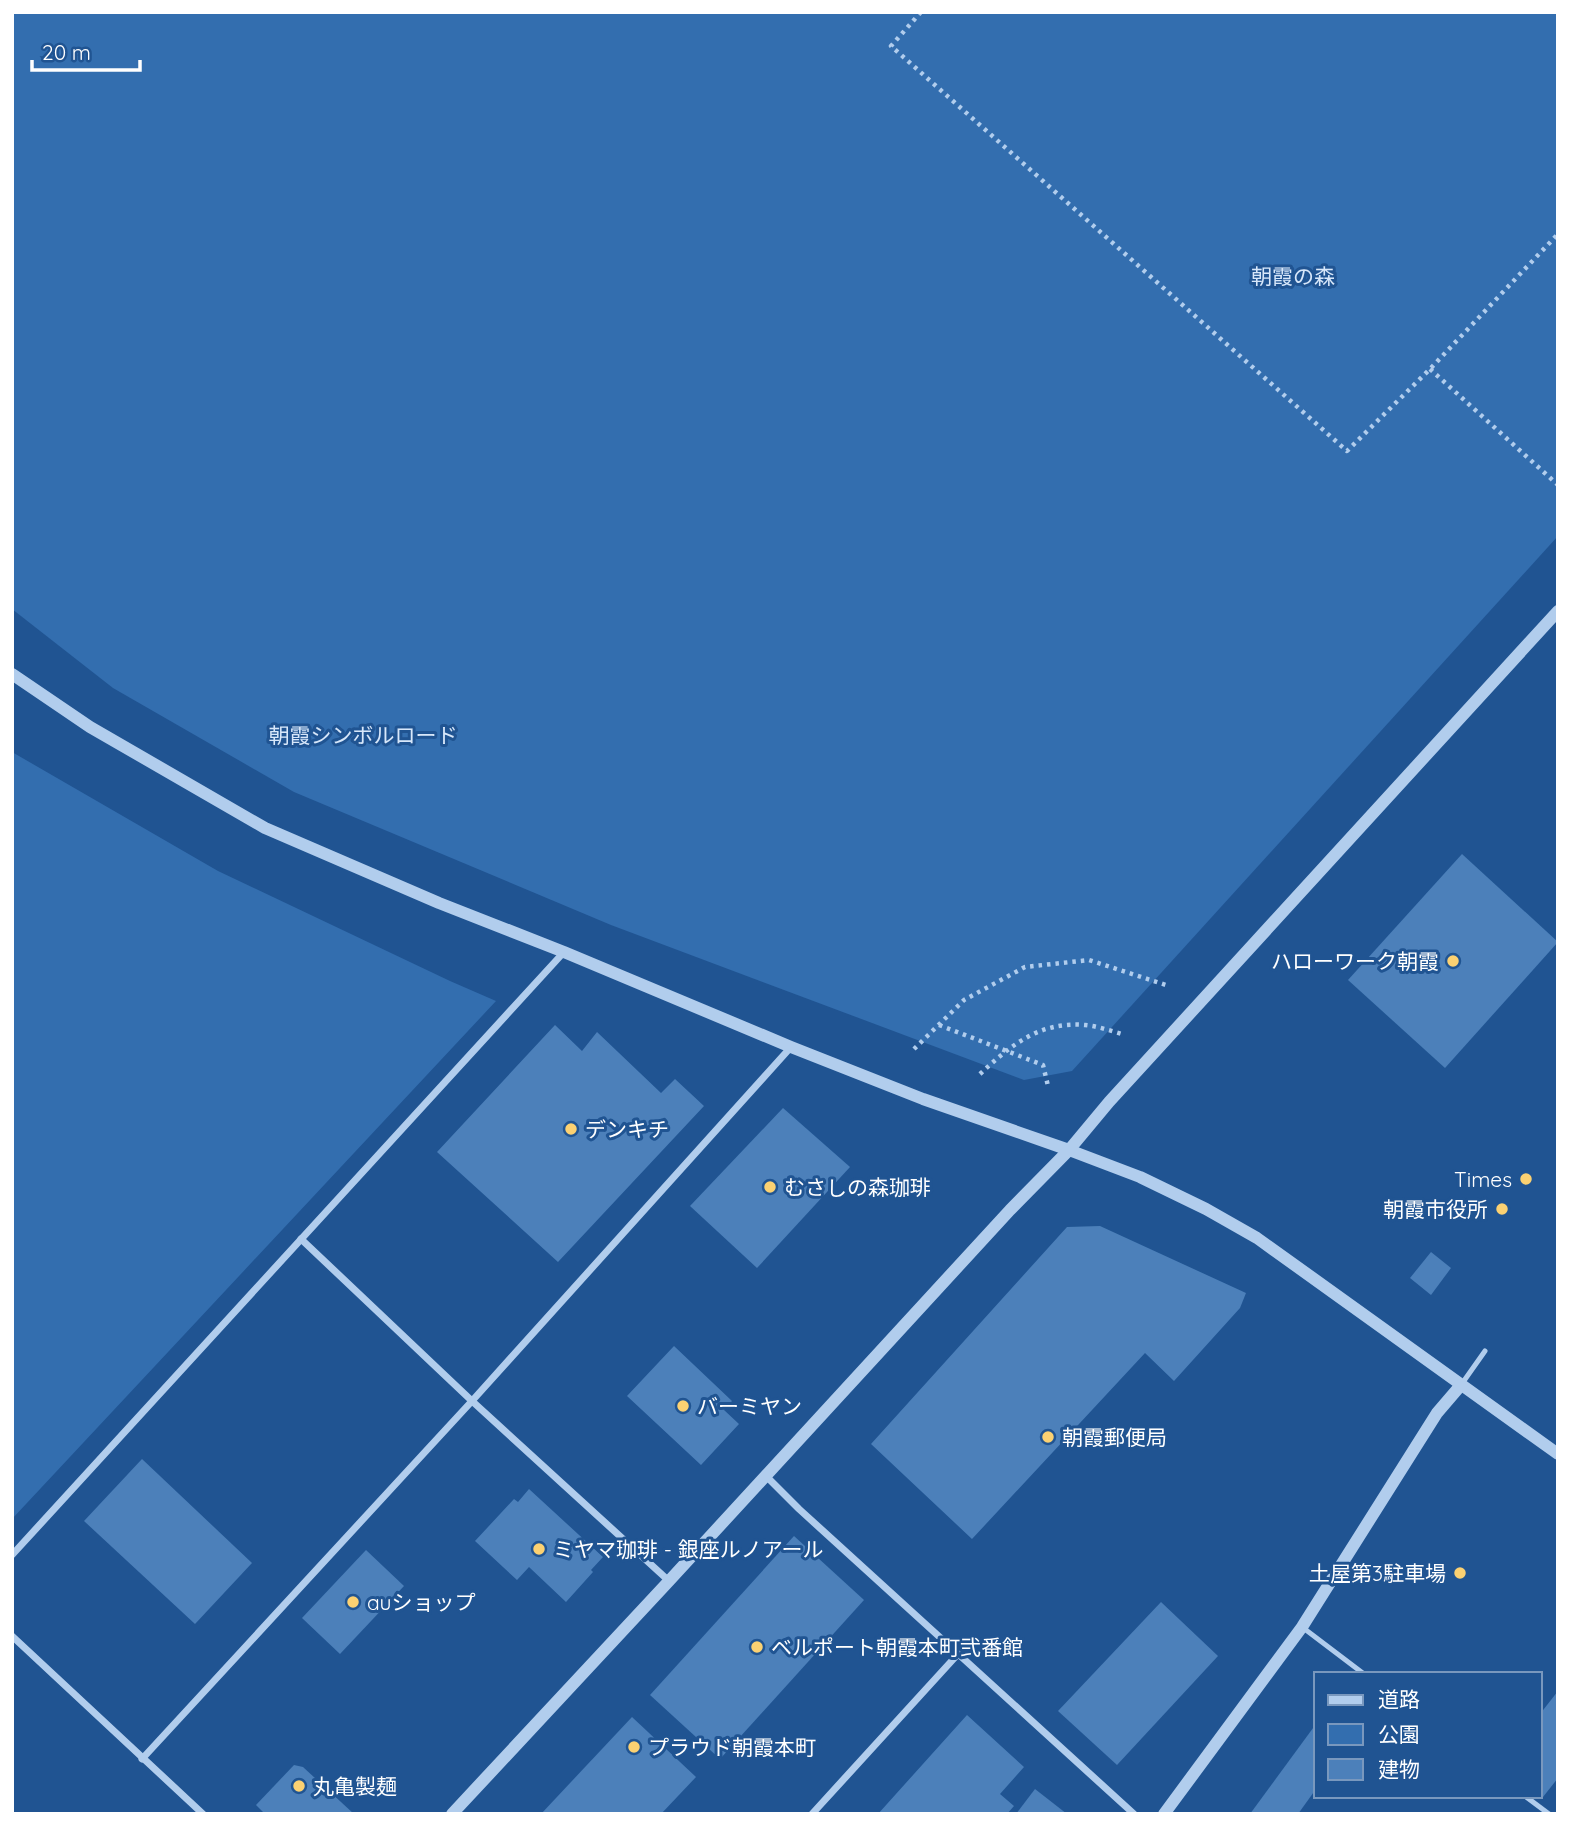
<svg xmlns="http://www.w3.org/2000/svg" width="1570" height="1826" viewBox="0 0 1570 1826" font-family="Quicksand,'Noto Sans JP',sans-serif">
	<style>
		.green { fill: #336eaf }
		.building { fill: #4c80ba }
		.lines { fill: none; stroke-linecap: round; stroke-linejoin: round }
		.path { stroke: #b1cded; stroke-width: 4.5; stroke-dasharray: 3.5 5; stroke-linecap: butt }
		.service { stroke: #b1cded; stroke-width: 5 }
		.minor { stroke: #b1cded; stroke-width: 7 }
		.tertiary { stroke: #b1cded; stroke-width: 12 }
		.poi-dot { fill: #fbd172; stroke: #205492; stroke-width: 2.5 }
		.labels { text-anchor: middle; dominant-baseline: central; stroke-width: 6; stroke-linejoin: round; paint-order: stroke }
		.park-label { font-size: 21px; fill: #d7e7fa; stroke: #205492 }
		.poi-label { font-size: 21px; fill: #fff; stroke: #205492; text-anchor: start }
	</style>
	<rect width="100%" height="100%" fill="#205492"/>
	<!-- green -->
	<g class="green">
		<polygon points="12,12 1558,12 1558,536 1072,1071 1024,1080 611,925 294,792 113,688 12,609"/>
		<polygon points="12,752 218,871 450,981 496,1001 12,1519"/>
	</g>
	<!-- building -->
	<g class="building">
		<polygon points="1462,854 1558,942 1445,1068 1348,980"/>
		<polygon points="555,1025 582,1051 597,1032 661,1093 675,1079 704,1106 558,1262 437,1152"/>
		<polygon points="783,1108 850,1167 757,1268 690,1206"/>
		<polygon points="1100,1226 1246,1293 1240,1308 1174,1381 1145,1353 972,1539 871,1444 1067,1227"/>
		<polygon points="1431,1252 1451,1268 1431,1295 1410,1278"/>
		<polygon points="674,1346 732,1401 724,1410 739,1424 701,1465 627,1396"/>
		<polygon points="142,1459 252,1563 195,1624 84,1521"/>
		<polygon points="529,1489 603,1557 591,1570 593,1572 566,1602 529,1567 517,1580 475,1541 514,1499 518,1502"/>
		<polygon points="794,1536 864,1600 720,1759 650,1695"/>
		<polygon points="366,1550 404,1586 340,1654 302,1618"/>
		<polygon points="1161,1602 1218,1656 1117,1765 1058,1711"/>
		<polygon points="1558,1691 1558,1778 1543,1797 1540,1795 1540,1714"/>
		<polygon points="967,1715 1024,1767 1000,1794 1014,1806 1007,1814 878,1814"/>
		<polygon points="632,1717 696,1777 661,1814 541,1814"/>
		<polygon points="1316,1724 1316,1789 1298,1814 1250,1814"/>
		<polygon points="294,1765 303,1767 354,1814 265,1814 256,1805"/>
		<polygon points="1035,1789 1067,1814 1016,1814"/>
	</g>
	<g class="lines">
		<!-- path -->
		<g class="path">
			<polyline points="921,12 891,46 1347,451 1430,369 1558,234"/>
			<polyline points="1430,369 1558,485"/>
			<polyline points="939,1025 1043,1065 1048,1086"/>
			<polyline points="914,1049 964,1000 1025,967 1089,960 1166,985"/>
			<path d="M 980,1074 C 1011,1045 1040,1021 1085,1025 C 1097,1026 1111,1031 1122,1034"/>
		</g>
		<!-- service -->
		<g class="service">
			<polyline points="1461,1385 1485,1351"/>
			<polyline points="1302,1627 1364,1674"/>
			<polyline points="1525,1796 1549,1814"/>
		</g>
		<!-- minor -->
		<g class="minor">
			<polyline points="301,1239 472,1401 669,1581"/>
			<polyline points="766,1476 799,1509 1134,1814"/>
			<polyline points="12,1555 564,952"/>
			<polyline points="12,1636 203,1814"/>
			<polyline points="142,1759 472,1401 791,1047"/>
			<polyline points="812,1814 958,1654"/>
		</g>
		<!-- tertiary -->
		<g class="tertiary">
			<polyline points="12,674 90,727 265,828 439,903 564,952 791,1047 923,1099 1069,1150 1140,1177 1206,1209 1257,1238 1558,1454"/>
			<polyline points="452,1814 669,1581 1010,1210 1069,1150 1109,1102 1558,611"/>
			<polyline points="1164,1814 1302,1627 1437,1413 1461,1385"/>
		</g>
	</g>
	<!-- markers -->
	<g class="poi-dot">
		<circle cx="1453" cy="961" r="7"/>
		<circle cx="571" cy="1129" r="7"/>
		<circle cx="1526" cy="1179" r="7"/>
		<circle cx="770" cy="1187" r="7"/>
		<circle cx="1502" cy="1209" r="7"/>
		<circle cx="683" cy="1406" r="7"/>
		<circle cx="1048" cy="1437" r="7"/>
		<circle cx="539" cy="1549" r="7"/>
		<circle cx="1460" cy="1573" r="7"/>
		<circle cx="353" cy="1602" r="7"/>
		<circle cx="757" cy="1647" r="7"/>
		<circle cx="634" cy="1747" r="7"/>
		<circle cx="299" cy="1786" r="7"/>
	</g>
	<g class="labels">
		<!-- park labels -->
		<g class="park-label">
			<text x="1293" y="276">朝霞の森</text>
			<text x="363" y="735">朝霞シンボルロード</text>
		</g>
		<!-- poi labels -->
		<g class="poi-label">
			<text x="1439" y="961" text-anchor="end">ハローワーク朝霞</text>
			<text x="585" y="1129">デンキチ</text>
			<text x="1512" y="1179" text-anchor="end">Times</text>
			<text x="784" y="1187">むさしの森珈琲</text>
			<text x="1488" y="1209" text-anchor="end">朝霞市役所</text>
			<text x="697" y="1406">バーミヤン</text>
			<text x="1062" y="1437">朝霞郵便局</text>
			<text x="553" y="1549">ミヤマ珈琲 - 銀座ルノアール</text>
			<text x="1446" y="1573" text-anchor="end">土屋第3駐車場</text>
			<text x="367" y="1602">auショップ</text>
			<text x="771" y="1647">ベルポート朝霞本町弐番館</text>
			<text x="648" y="1747">プラウド朝霞本町</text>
			<text x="313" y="1786">丸亀製麺</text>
		</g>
	</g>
	<!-- border -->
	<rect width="1570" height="1826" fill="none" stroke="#ffffff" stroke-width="28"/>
	<!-- legend -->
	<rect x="1314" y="1672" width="228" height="126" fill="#205492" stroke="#7998be" stroke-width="2"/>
	<rect x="1328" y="1695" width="35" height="10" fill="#b1cded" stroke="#7998be" stroke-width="2"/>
	<text x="1378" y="1707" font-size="21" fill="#ffffff">道路</text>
	<rect x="1328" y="1724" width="35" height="21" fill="#336eaf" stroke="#7998be" stroke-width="2"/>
	<text x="1378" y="1742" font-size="21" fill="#ffffff">公園</text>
	<rect x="1328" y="1759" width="35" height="21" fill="#4c80ba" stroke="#7998be" stroke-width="2"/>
	<text x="1378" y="1777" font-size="21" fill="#ffffff">建物</text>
	<!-- scale -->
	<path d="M32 60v10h108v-10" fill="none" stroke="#ffffff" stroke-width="3.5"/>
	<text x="42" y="60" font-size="21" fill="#ffffff" stroke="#205492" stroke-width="5" paint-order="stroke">20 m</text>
</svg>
